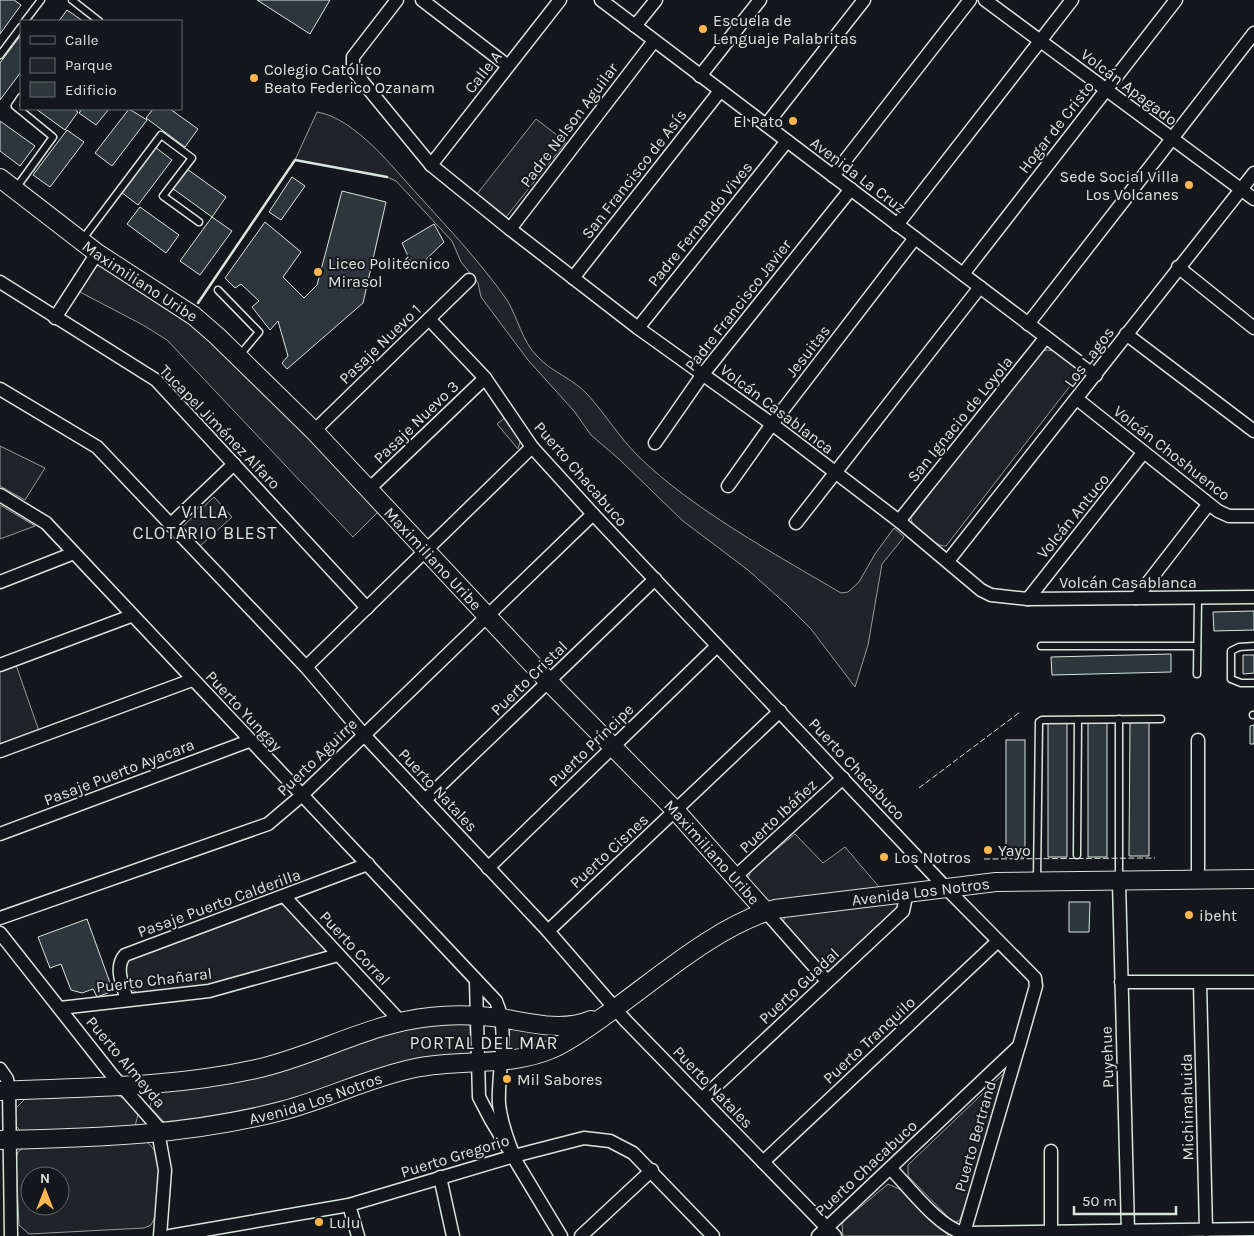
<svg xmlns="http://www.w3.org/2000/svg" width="1254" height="1236" viewBox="0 0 1254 1236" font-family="Karla,sans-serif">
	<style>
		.green { fill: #202428; stroke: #939e99; fill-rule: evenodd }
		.building { fill: #2c363c; stroke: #d8e6dc }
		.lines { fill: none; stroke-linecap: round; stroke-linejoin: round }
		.lane-casing { stroke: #d8e6dc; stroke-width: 9 }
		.street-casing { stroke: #d8e6dc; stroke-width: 15 }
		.secondary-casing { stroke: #d8e6dc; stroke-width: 20 }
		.lane { stroke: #14181c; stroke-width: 6 }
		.street { stroke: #14181c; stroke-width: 12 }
		.secondary { stroke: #14181c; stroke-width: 18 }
		.fence { stroke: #d8e6dc; stroke-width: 1; stroke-dasharray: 6 2.5; stroke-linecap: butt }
		.wall { stroke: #d8e6dc; stroke-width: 2.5 }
		.poi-dot { fill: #ffb74d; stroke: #14181c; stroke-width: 2 }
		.labels { text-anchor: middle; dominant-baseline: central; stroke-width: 4; stroke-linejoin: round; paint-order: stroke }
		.poi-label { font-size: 16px; fill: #d8e6dc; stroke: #14181c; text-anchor: start }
		.street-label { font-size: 16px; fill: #d8e6dc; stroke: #14181c }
		.neighbourhood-label { font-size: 18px; letter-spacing: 1px; fill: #d8e6dc; stroke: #14181c }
	</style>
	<rect width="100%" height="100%" fill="#14181c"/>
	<!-- green -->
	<g class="green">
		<path d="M 317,112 C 355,118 394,169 419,196 C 450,230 481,263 507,300 C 518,318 522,341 537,356 C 551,372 574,379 588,395 C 606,415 619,437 638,456 C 692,509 775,554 841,593 L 848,592 L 859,582 L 875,554 L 894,528 L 904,537 L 882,564 L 868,645 L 855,687 L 811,629 L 787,605 L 748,570 L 683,521 L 620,460 L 591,435 L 574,411 L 528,360 L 481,297 L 478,283 L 461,262 L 452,241 L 396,181 L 387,177 L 295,160 Z"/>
		<polygon points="536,119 566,142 506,217 477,194"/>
		<polygon points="102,264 185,319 301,426 380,510 353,537 167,340 143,325 78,291 92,268"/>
		<path d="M 1047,350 L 1055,351 L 1075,365 L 1077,377 L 946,546 C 938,548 910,526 911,518 L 1040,351 Z"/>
		<polygon points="507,416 521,438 518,449 497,424"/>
		<polygon points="0,446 45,468 25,500 0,486"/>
		<polygon points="214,497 232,517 200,546 182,527"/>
		<polygon points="0,505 35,526 0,539"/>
		<polygon points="16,665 39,731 0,745 0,671"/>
		<polygon points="795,834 823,863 845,847 880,888 769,904 747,882 751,870"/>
		<polygon points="898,899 899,905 896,909 829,972 825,971 782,926 785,916"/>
		<polygon points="276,904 285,905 326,949 325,953 207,985 140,994 130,989 122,969 124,962"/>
		<polygon points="470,1023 471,1053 467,1055 405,1061 325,1091 268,1106 166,1124 150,1107 152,1094 156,1092 288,1069 411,1025"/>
		<polygon points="508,1024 576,1029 559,1041 507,1052"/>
		<polygon points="1005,1072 1007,1074 1006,1081 960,1220 954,1223 908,1176 908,1165"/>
		<path d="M 112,1094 C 125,1097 133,1103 138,1115 L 135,1126 L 22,1132 L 15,1125 L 14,1110 L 27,1097 Z"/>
		<path d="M 142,1139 C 170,1154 158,1191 155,1217 L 151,1225 L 144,1228 L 29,1234 L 19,1225 L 16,1158 L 18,1152 L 23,1148 ZM 30,1176 L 60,1176 L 60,1206 L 30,1206 Z"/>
		<polygon points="888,1184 906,1192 949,1236 843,1236 842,1224 845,1220"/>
	</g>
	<!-- building -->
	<g class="building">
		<polygon points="0,0 14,0 21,5 0,34"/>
		<polygon points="257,0 330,0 310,34"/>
		<polygon points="67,10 83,21 59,21"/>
		<polygon points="21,35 21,72 0,100 0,63"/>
		<polygon points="36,109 74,109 78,112 65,130"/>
		<polygon points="82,109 109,109 96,125 79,113"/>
		<polygon points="129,109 147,120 112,166 95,153"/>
		<polygon points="153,109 170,109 198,129 185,147 146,118"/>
		<polygon points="0,121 35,146 20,166 0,151"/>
		<polygon points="67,130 84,142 50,187 33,175"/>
		<polygon points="155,147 172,160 138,205 121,192"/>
		<polygon points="187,169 226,197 212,217 172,188"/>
		<polygon points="292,177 305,186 281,220 269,212"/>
		<polygon points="342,191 386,202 363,303 287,369 282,363 288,356 278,321 270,330 252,307 259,301 241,284 235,288 225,278 265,222 301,252 283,277 304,298 317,285"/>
		<polygon points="140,207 179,235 166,253 127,224"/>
		<polygon points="212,217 232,231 200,275 180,261"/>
		<polygon points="434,224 444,242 416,269 414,269 402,243"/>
		<polygon points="1254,611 1254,630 1214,631 1213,612"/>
		<polygon points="1171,654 1171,672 1052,675 1051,657"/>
		<polygon points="1243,655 1254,655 1254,673 1243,674"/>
		<polygon points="1048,722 1067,723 1067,857 1048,857"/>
		<polygon points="1130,722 1149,722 1149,856 1129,856"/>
		<rect x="1088" y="723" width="19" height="134"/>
		<polygon points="1254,725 1254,744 1250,744 1250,726"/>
		<rect x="1006" y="740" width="19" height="117"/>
		<polygon points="1069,902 1090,902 1089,932 1069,932"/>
		<polygon points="87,919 113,991 97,997 93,989 82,993 71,990 61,964 50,968 38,937"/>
	</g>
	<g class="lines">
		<defs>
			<g id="lane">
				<polyline points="72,0 99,21"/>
				<polyline points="25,21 41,0"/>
				<polyline points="0,55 21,27"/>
				<polyline points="16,188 53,137 15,106 21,97"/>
				<polyline points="82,240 161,135 192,158 163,196 199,222"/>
				<polyline points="218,290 259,332 239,356"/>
				<polyline points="1041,646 1197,646"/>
				<polyline points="1254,646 1239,647 1231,651 1231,679 1241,683 1254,683"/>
				<polyline points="1197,674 1198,598"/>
				<polyline points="1253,715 1254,715"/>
				<polyline points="1077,855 1078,720"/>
				<polyline points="1037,880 1039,722 1042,720 1161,719"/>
				<polyline points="1119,880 1119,719"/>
			</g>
			<g id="street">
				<polyline points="397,0 353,57 353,70 431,165 510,229 638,328 772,424 899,521 981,590 991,595 1028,599 1254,597"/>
				<polyline points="422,0 508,66"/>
				<polyline points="601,0 1096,375"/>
				<polyline points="985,0 1254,199"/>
				<polyline points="635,26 656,0"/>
				<polyline points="700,76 760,0"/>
				<polyline points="766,125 864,0"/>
				<polyline points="431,165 560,0"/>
				<polyline points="833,176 970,0"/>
				<polyline points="897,225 1072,0"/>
				<polyline points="510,229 654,41"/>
				<polyline points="1178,267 1254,328"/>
				<polyline points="963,274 1176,0"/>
				<polyline points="573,278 720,91"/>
				<polyline points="0,282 156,380 367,608"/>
				<polyline points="55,318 97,253"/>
				<polyline points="429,319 485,378 532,447 593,514 946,888 1035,978 1036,986 1019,1046 818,1236"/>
				<polyline points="1028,324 1254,33"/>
				<polyline points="638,328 787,141"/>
				<polyline points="1126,334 1254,431"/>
				<polyline points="0,389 97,447 306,667 364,735 548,931 625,1020 835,1236"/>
				<polyline points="1077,399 1218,511 1229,516 1254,516"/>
				<polyline points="314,431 469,280"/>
				<polyline points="655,443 703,374 851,189"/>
				<polyline points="728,486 772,424 915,238"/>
				<polyline points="369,489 485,378"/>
				<path d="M 0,495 L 46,523 L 496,1001 C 510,1032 497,1071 499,1104 C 501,1122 507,1139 514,1156"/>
				<polyline points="899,521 1046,337"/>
				<polyline points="796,523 980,287"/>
				<polyline points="170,525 234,464"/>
				<polyline points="948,561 1254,173"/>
				<polyline points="0,582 74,553"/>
				<polyline points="1136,598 1208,505"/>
				<polyline points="1028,599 1143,453"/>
				<polyline points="0,665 131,616"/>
				<polyline points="306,667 532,447"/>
				<polyline points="0,751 192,680"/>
				<polyline points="425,800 655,579"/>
				<polyline points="0,834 249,741"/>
				<polyline points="488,868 717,646"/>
				<polyline points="735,877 843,778"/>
				<polyline points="1198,880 1198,740"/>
				<polyline points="1119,882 1128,1231"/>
				<polyline points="285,897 401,1022"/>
				<polyline points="766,912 827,981"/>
				<polyline points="0,918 268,824 301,796 593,514"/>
				<polyline points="548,931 780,711"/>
				<polyline points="0,933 112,1075 157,1126 165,1170 160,1236"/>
				<polyline points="476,981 479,1097 491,1120 561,1236"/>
				<polyline points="1121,982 1254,982"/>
				<polyline points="1200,983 1206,1230"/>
				<path d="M 127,1000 C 123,986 114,967 125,955 L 368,864"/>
				<polyline points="60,1008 209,991 338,955"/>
				<polyline points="0,1069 7,1079 9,1090 11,1236"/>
				<polyline points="702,1099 903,911 907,892"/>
				<polyline points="1051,1151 1051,1232"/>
				<polyline points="763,1162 998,941"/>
				<path d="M 891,1169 C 909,1187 939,1228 964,1233 L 1254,1229"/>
				<polyline points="440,1177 453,1236"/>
				<polyline points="349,1205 358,1236"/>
				<polyline points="170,1236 349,1205 514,1156 584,1138 610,1141 633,1153 713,1236"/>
				<polyline points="581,1236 652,1170"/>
				<polyline points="963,1236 1018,1049"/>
			</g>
			<g id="secondary">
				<path id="s1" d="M 0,178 L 97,253 L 194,316 L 217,336 L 314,431 L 549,682 L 675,810 L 766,912"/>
				<path d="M 0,1091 C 86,1087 171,1088 256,1069 C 315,1056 370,1023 430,1017 C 453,1014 478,1015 501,1018 C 531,1023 562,1032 591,1020"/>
				<path id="s2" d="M 0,1140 C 95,1138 193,1135 285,1110 C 329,1098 371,1077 415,1068 C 462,1058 510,1068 554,1048 C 577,1037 597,1021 617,1007 C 665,972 718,926 775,909 L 996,882 L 1254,879"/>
			</g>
		</defs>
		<!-- lane casing -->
		<use href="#lane" class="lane-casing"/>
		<!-- street casing -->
		<use href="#street" class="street-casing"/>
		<!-- secondary casing -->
		<use href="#secondary" class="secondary-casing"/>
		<!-- lane -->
		<use href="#lane" class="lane"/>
		<!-- street -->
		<use href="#street" class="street"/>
		<!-- secondary -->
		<use href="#secondary" class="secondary"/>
		<!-- fence -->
		<g class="fence">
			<polyline points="919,788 1020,712"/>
			<polyline points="984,859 1155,858"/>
		</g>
		<!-- wall -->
		<polyline class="wall" points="198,303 295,160 387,177"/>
	</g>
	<!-- markers -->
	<g class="poi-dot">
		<circle cx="703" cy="29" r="5"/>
		<circle cx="254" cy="78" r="5"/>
		<circle cx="793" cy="121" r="5"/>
		<circle cx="1189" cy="185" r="5"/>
		<circle cx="318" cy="272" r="5"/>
		<circle cx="988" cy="850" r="5"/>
		<circle cx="884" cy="857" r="5"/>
		<circle cx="1189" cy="915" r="5"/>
		<circle cx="507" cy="1079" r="5"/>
		<circle cx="319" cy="1222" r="5"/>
	</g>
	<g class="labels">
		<!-- poi labels -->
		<g class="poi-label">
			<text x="713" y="20">Escuela de<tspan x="713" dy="18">Lenguaje Palabritas</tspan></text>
			<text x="264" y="69">Colegio Católico<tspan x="264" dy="18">Beato Federico Ozanam</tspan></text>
			<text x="783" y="121" text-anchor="end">El Pato</text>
			<text x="1179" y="176" text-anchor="end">Sede Social Villa<tspan x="1179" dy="18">Los Volcanes</tspan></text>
			<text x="328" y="263">Liceo Politécnico<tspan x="328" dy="18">Mirasol</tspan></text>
			<text x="998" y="850">Yayo</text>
			<text x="894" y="857">Los Notros</text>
			<text x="1199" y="915">ibeht</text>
			<text x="517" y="1079">Mil Sabores</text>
			<text x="329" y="1222">Lulu</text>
		</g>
		<!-- street labels -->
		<g class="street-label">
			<text transform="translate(483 72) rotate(-52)">Calle A</text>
			<text transform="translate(1129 87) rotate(37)">Volcán Apagado</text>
			<text transform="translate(569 125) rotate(-53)">Padre Nelson Aguilar</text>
			<text transform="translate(1056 127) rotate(-52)">Hogar de Cristo</text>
			<text transform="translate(634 174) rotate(-52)">San Francisco de Asís</text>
			<text transform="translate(858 175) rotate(37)">Avenida La Cruz</text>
			<text transform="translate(700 224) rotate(-51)">Padre Fernando Vives</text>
			<text stroke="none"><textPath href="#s1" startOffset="174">Maximiliano Uribe</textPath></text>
			<text transform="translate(738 305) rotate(-52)">Padre Francisco Javier</text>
			<text transform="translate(380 344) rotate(-44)">Pasaje Nuevo 1</text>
			<text transform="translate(808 351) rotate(-52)">Jesuitas</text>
			<text transform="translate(1089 357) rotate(-53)">Los Lagos</text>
			<text transform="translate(777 409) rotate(37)">Volcán Casablanca</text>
			<text transform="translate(960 419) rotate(-51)">San Ignacio de Loyola</text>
			<text transform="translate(416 422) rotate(-44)">Pasaje Nuevo 3</text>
			<text transform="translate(220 427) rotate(46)">Tucapel Jiménez Alfaro</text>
			<text transform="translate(1172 453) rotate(38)">Volcán Choshuenco</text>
			<text transform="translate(581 474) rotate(49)">Puerto Chacabuco</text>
			<text transform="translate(1073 516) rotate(-51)">Volcán Antuco</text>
			<text stroke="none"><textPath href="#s1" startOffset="579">Maximiliano Uribe</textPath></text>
			<text x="1128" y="582">Volcán Casablanca</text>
			<text transform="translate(529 678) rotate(-44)">Puerto Cristal</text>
			<text transform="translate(244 711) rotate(47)">Puerto Yungay</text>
			<text transform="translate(591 745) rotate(-44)">Puerto Príncipe</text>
			<text transform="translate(317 757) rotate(-44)">Puerto Aguirre</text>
			<text transform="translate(857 769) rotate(47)">Puerto Chacabuco</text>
			<text transform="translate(119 772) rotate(-21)">Pasaje Puerto Ayacara</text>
			<text transform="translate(438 790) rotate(47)">Puerto Natales</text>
			<text transform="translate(778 816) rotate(-43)">Puerto Ibáñez</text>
			<text transform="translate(609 851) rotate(-43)">Puerto Cisnes</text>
			<text stroke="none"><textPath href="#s1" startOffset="984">Maximiliano Uribe</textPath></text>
			<text stroke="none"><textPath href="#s2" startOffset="974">Avenida Los Notros</textPath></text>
			<text transform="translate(219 903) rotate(-20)">Pasaje Puerto Calderilla</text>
			<text transform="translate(355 948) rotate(47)">Puerto Corral</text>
			<text transform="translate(154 980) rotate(-7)">Puerto Chañaral</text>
			<text transform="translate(799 986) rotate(-43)">Puerto Guadal</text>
			<text transform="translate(869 1040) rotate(-43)">Puerto Tranquilo</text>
			<text transform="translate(1107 1057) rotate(-92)">Puyehue</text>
			<text transform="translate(126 1062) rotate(50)">Puerto Almeyda</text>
			<text transform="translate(713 1087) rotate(46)">Puerto Natales</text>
			<text stroke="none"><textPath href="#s2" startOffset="320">Avenida Los Notros</textPath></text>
			<text transform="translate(1187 1107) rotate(-91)">Michimahuida</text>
			<text transform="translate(975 1136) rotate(-74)">Puerto Bertrand</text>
			<text transform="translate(455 1156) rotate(-17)">Puerto Gregorio</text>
			<text transform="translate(866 1168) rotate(-43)">Puerto Chacabuco</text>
		</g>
		<!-- neighbourhood labels -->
		<g class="neighbourhood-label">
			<text x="205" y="512">VILLA<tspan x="205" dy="21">CLOTARIO BLEST</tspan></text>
			<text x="484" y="1043">PORTAL DEL MAR</text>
		</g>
	</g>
	<!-- legend -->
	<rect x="20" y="20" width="162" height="90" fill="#14181c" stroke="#626a69"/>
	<rect x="30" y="36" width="25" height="8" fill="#14181c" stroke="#626a69"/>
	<text x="65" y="45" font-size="15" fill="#d8e6dc">Calle</text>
	<rect x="30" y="58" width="25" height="15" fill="#202428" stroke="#626a69"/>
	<text x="65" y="70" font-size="15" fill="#d8e6dc">Parque</text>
	<rect x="30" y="82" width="25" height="15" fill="#2c363c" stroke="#626a69"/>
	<text x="65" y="95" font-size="15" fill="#d8e6dc">Edificio</text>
	<!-- north arrow -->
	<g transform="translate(45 1191)"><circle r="24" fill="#14181c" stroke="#626a69"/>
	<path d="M0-4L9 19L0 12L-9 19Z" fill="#ffb74d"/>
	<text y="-8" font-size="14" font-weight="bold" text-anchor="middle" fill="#d8e6dc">N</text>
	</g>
	<!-- scale -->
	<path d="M1074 1206v8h102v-8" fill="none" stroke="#d8e6dc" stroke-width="2.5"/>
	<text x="1082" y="1206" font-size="15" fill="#d8e6dc" stroke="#14181c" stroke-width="4" paint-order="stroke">50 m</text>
</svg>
